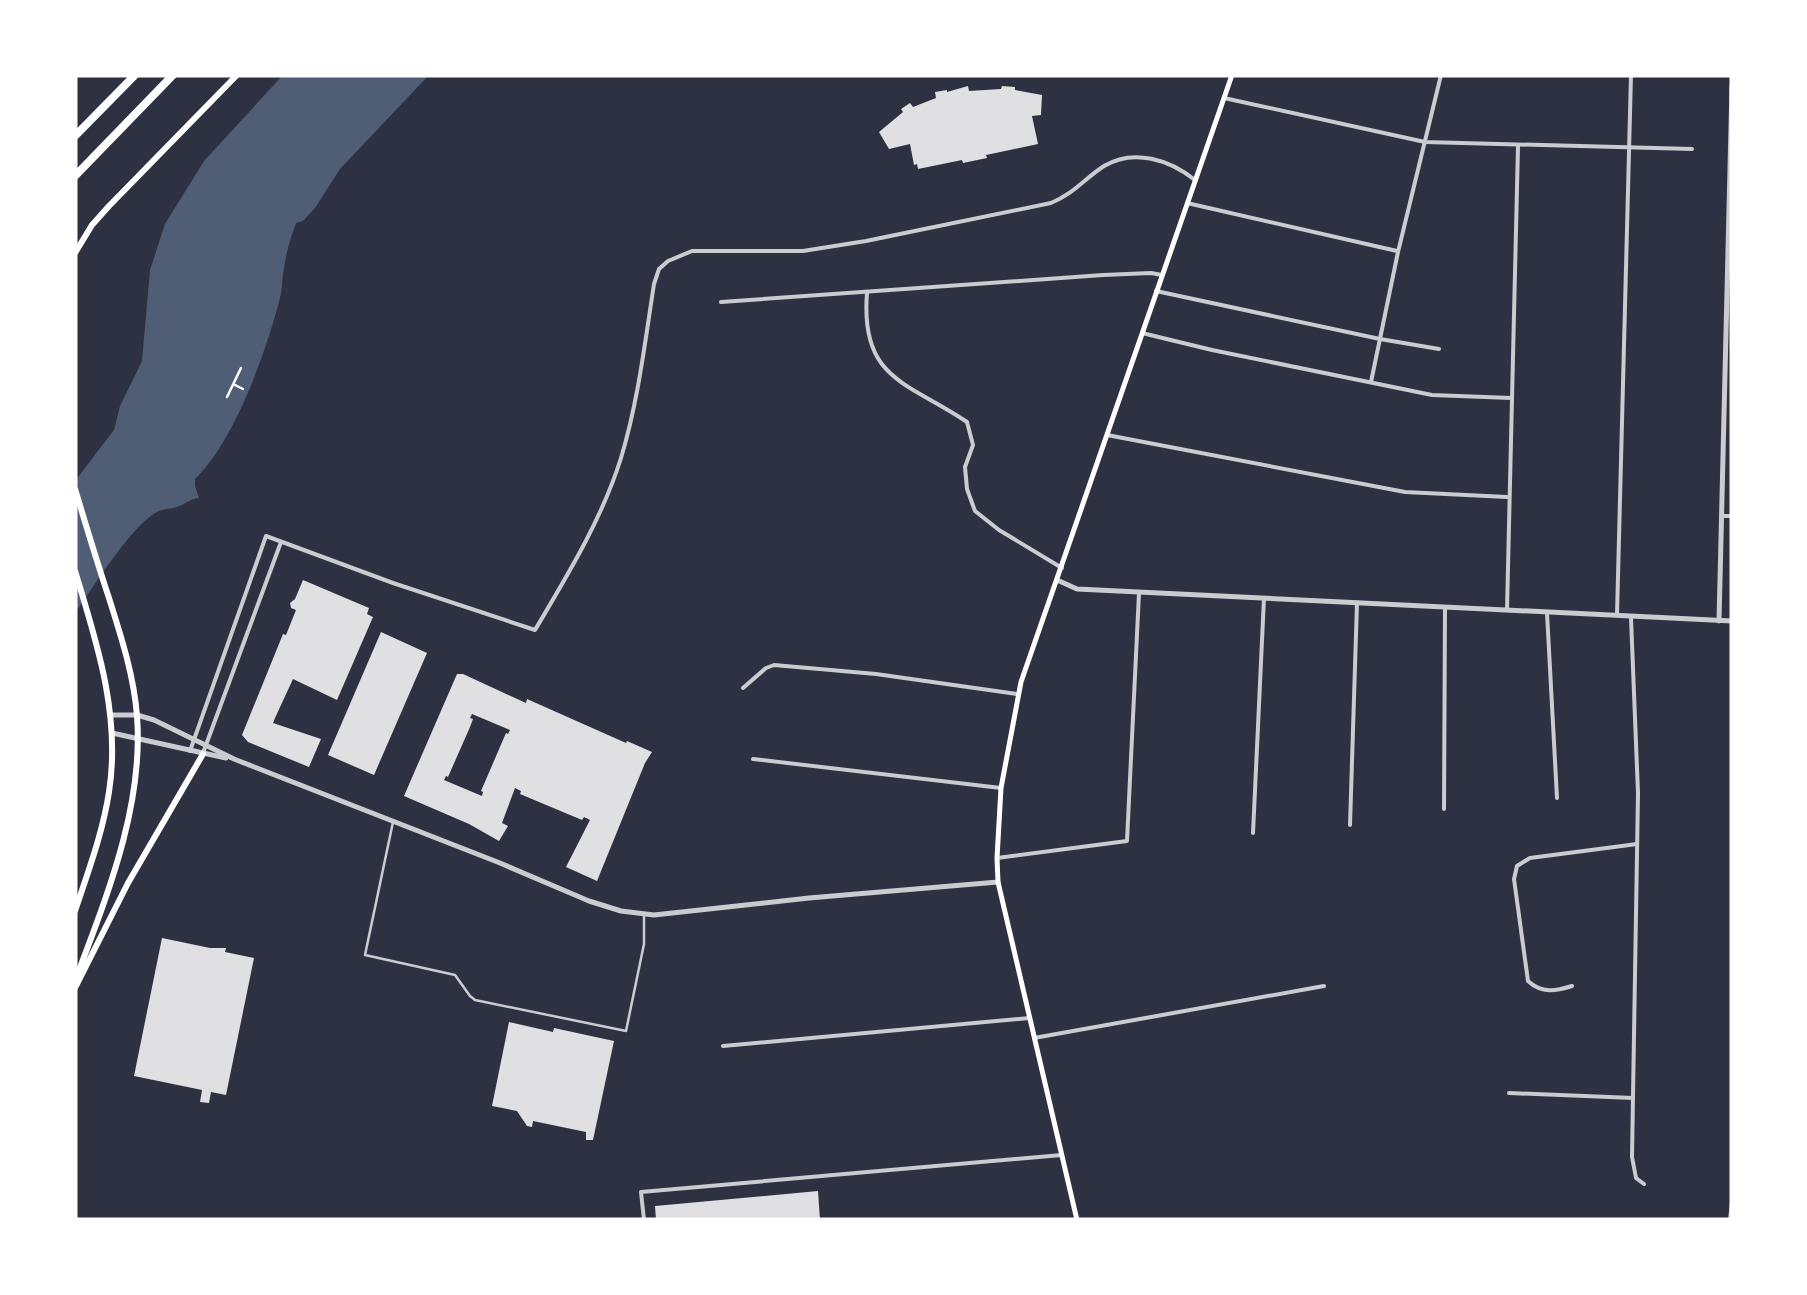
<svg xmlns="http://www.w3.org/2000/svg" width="1807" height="1295" viewBox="0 0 1807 1295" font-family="'Roboto Condensed',sans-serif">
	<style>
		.water { fill: #4f5d75 }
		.building { fill: #e0e0e3; fill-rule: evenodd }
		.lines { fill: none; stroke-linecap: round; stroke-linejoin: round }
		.path { stroke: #fff; stroke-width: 2.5 }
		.service { stroke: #caccd0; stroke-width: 2.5 }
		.minor { stroke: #caccd0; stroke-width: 4 }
		.tertiary { stroke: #caccd0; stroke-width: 5 }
		.secondary { stroke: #fff; stroke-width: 5 }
		.primary { stroke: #fff; stroke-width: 6 }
		.trunk { stroke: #fff; stroke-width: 6 }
		.motorway { stroke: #fff; stroke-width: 8 }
	</style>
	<rect width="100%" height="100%" fill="#2d3142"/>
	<!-- water -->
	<path class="water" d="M 283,75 L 429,75 L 340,169 L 315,208 L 303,221 L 296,223 C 290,239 285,257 283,275 C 282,283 282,290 280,298 C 266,352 235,440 195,479 L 195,486 L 199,498 C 189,499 186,504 177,507 C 172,509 167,508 162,510 C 136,517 92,590 75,613 L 75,481 L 114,430 L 120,406 L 142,361 L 150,270 L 165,224 L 204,161 Z"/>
	<!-- building -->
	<g class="building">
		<polygon points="968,86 969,91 1001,89 1002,86 1015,87 1015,90 1042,95 1041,115 1032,116 1038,144 986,155 987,158 963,163 962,160 918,169 917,164 914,165 910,144 889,149 879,132 903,112 901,109 910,103 913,107 936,98 935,92 947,90 947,92"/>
		<polygon points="303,580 369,608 367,614 373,617 337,700 293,679 275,718 273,723 321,739 309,767 248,742 242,735 283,634 286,635 296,610 291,608 290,603 295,599"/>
		<polygon points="381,632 427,653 374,775 328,755"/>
		<path d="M 457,674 L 463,674 L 526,703 L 527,699 L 626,743 L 627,741 L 652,752 L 645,763 L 597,881 L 566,867 L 590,820 L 584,817 L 582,820 L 520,794 L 521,791 L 515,788 L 502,823 L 508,826 L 499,841 L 469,824 L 404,796 ZM 472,714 L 510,730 L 508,734 L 506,733 L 481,791 L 483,792 L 482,796 L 444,780 L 446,776 L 448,777 L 470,727 L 473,719 L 470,718 Z"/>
		<polygon points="162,938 210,948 226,948 225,952 254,958 226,1095 211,1092 209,1103 200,1102 202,1090 134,1076"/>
		<polygon points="509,1022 553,1032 554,1028 614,1041 593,1140 586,1140 586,1132 533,1121 532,1127 527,1126 517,1111 492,1106"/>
		<polygon points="818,1191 820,1220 656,1220 655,1206"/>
	</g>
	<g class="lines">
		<!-- path -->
		<g class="path">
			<polyline points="235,385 243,389"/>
			<polyline points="227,397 241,368"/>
		</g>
		<!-- service -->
		<polyline class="service" points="393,822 365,955 455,975 470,996 475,1000 626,1031 644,944 644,915"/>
		<!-- minor -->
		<g class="minor">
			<polyline points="1224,98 1425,142 1692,149"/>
			<polyline points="1187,203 1397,251"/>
			<polyline points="1156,291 1380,339 1439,349"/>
			<path d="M 867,293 C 860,380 908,382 967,422 L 973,445 L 965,467 L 967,489 L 975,511 L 999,530 L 1062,568"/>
			<polyline points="721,302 1103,275 1151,273 1162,275"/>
			<polyline points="1142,333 1212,350 1432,395 1511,398"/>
			<polyline points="1371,382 1398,252 1441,75"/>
			<polyline points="1107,435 1405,492 1507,497"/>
			<polyline points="1722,516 1732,516"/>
			<polyline points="1507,610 1518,146"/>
			<polyline points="1547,613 1557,798"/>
			<polyline points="1617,615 1631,75"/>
			<polyline points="1631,618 1638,793 1632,1157 1636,1178 1644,1184"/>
			<polyline points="743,688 766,668 774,665 876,674 1017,694"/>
			<path d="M 190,751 L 266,536 L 393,583 L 535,630 C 567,576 602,519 621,458 C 638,402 645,342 654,284 L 659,269 L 668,261 L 692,251 L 803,251 L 866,241 L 1051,203 C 1075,193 1084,179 1104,166 C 1134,148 1170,160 1195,180"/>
			<polyline points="203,753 281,542"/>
			<polyline points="753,759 1001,788"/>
			<polyline points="1444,809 1445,607"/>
			<polyline points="1350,825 1357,603"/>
			<polyline points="1253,833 1264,598"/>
			<polyline points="997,858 1127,841 1139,593"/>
			<path d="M 1572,986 C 1556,991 1542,994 1528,981 L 1514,879 L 1517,866 L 1530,858 L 1637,844"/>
			<polyline points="1034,1038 1324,986"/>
			<polyline points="723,1046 1030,1018"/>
			<polyline points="1509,1093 1633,1098"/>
			<polyline points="644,1220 641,1192 1062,1155"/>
			<polyline points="1730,1220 1732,1202"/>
		</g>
		<!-- tertiary -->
		<g class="tertiary">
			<polyline points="1057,580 1077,589 1732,621"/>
			<polyline points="1719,621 1732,86"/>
			<polyline points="111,715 137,715 154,720 234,759 500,863 589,901 621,911 654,915 809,898 998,882"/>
			<polyline points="112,733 226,758"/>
		</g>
		<!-- secondary -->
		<polyline class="secondary" points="1077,1220 998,882 997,858 1001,788 1021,682 1232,75"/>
		<!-- primary -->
		<polyline class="primary" points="75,253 92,225 109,206 237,75"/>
		<!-- trunk -->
		<g class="trunk">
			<path d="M 75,489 C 86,525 97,562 109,598 C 121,636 134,676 137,716 C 144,807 106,898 75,981"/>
			<path d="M 75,571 C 97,643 121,716 109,792 C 103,832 88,872 75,911"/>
			<polyline points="75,988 128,883 203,754"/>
		</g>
		<!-- motorway -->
		<g class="motorway">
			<polyline points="75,136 135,75"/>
			<polyline points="75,176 173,75"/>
		</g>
	</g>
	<!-- border -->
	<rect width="1807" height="1295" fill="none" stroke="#ffffff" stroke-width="155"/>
</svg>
